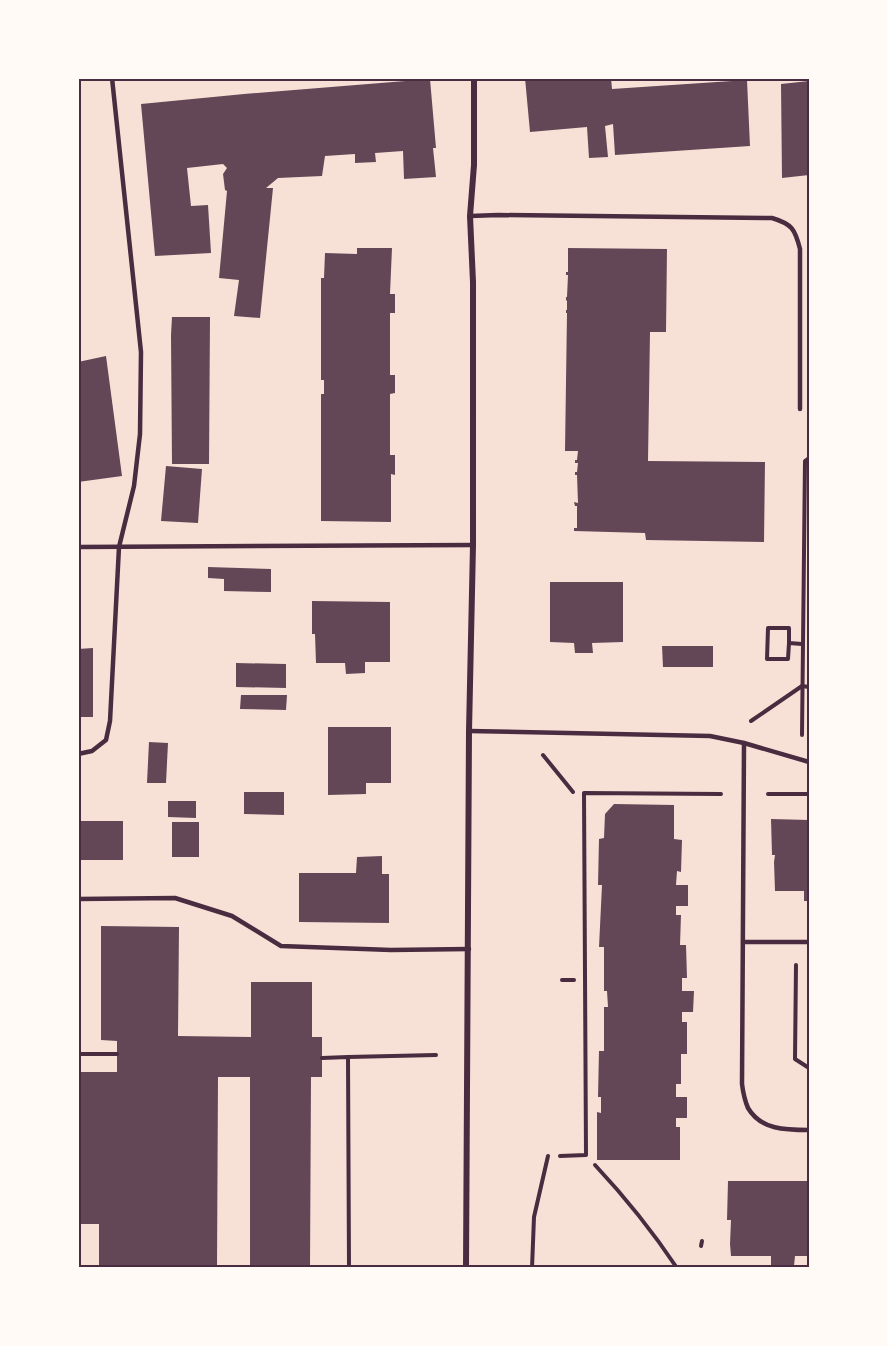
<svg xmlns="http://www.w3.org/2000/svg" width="887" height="1346" viewBox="0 0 887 1346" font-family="Karla,sans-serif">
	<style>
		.building { fill: #644757 }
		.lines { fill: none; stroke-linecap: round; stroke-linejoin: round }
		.path { stroke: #4a2c40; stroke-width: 4 }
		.service { stroke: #4a2c40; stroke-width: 4.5 }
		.minor { stroke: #4a2c40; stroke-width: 6 }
		.neatline { fill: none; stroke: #4a2c40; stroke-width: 2 }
	</style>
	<rect width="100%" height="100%" fill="#f7e1d7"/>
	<!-- building -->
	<g class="building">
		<polygon points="525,78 611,78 612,89 747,80 750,146 615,155 613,124 605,126 608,157 589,158 587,127 530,132"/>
		<polygon points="430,79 436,148 433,148 436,177 404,179 403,151 375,153 376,162 355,163 355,154 325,156 322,176 278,178 266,188 273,188 260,318 234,316 239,280 219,278 227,191 225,190 223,174 227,168 223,164 187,168 191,206 208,205 211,253 155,256 141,104 244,94"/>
		<polygon points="809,81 809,175 782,178 781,84"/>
		<polygon points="357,248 392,248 390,294 395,294 395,313 390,313 390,375 395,375 395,393 390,394 390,455 395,455 395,475 391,474 391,522 321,521 321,394 324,394 324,380 321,380 321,278 324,278 325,253 357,254"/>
		<polygon points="568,248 667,249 666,332 650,332 648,461 765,462 764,542 646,540 645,533 574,531 574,528 577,528 577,506 575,506 574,502 578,503 577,475 575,475 575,472 577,472 578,463 575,463 575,460 577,460 578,451 565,451 567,313 566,313 566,310 567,310 567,300 566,301 566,297 567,297 568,275 566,275 566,272 568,272"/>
		<polygon points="172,317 210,317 209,464 172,464 171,335"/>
		<polygon points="106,356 122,476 78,482 78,362"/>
		<polygon points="166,466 202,469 198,523 161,521"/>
		<polygon points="208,567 271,569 271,592 224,591 224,579 208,578"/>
		<polygon points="550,582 623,582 623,642 592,643 593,653 575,653 574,643 550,642"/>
		<polygon points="312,601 390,602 390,662 365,662 365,673 346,674 345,663 316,663 315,634 312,634"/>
		<polygon points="662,646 713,646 713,667 663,667"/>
		<polygon points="93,648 93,717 78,717 78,649"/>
		<polygon points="236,663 286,664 286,688 236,687"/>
		<polygon points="241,695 287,695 286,710 240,709"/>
		<polygon points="328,727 391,727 391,783 366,783 366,794 328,795"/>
		<polygon points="149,742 168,743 166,783 147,783"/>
		<polygon points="244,792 284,792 284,815 244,814"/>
		<polygon points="168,801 196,801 196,818 168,817"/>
		<polygon points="614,804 674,805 674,839 682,840 681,872 677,871 676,885 688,885 688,906 676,906 676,915 681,915 680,945 686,945 687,978 682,978 682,991 694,991 693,1012 682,1012 682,1022 687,1022 687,1054 681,1054 681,1084 676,1084 676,1097 687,1097 687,1118 676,1118 676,1127 680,1127 680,1160 597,1160 597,1112 601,1113 601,1097 598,1097 599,1051 604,1051 604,1007 608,1007 607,991 604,991 604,947 599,947 602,885 598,885 599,839 604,838 605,814"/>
		<polygon points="771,819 809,820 809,901 804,901 804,891 775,891 774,862 775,855 772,855"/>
		<polygon points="79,821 123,821 123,860 80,860"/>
		<rect x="172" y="822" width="27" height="35"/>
		<polygon points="382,856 382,874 389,874 389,923 299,922 299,873 356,873 357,857"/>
		<polygon points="101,926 179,927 178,1036 251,1037 251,982 312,982 312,1037 322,1037 322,1077 311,1077 310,1268 250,1268 250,1077 218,1077 217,1268 99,1268 99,1224 78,1224 78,1072 117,1072 117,1041 101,1040"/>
		<polygon points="728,1181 809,1181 809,1256 795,1256 794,1266 771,1266 771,1256 731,1256 730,1244 731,1220 727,1220"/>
	</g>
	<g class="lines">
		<!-- path -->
		<g class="path">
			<polyline points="789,643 788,659 767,659 768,628 789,628 789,643 802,644"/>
			<polyline points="751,721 802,686 809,687"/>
			<polyline points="802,735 805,461 809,458"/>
			<polyline points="543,755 573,792"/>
			<polyline points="768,794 809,794"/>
			<polyline points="796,965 795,1059 809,1068"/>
			<polyline points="562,980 574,980"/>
			<polyline points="78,1054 117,1054"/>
			<polyline points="348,1057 436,1055"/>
			<polyline points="322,1058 348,1057 349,1268"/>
			<polyline points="560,1156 586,1155 584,793 721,794"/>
			<path d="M 595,1165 C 624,1196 653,1232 677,1268"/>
			<polyline points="701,1246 702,1241"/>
			<polyline points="532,1268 534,1217 548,1156"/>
		</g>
		<!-- service -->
		<g class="service">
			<path d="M 470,216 L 498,215 L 772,218 C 792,224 795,229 800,249 L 800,409"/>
			<polyline points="78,547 473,545"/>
			<polyline points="469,731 710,736 744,743 809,762"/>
			<path d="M 744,743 L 742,1084 C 743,1092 745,1101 748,1108 C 761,1130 786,1130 809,1130"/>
			<polyline points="78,754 92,751 106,740 110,721 119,547 134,486 140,434 141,352 112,78"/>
			<polyline points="78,899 175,898 232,916 281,946 391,950 469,949"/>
			<polyline points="743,942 809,942"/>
		</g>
		<!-- minor -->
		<polyline class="minor" points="466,1268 469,731 473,545 473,282 470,216 474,165 474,78"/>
	</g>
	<!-- border -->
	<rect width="887" height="1346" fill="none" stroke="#fffaf5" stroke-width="159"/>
	<rect x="80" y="80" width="728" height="1186" class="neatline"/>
</svg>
